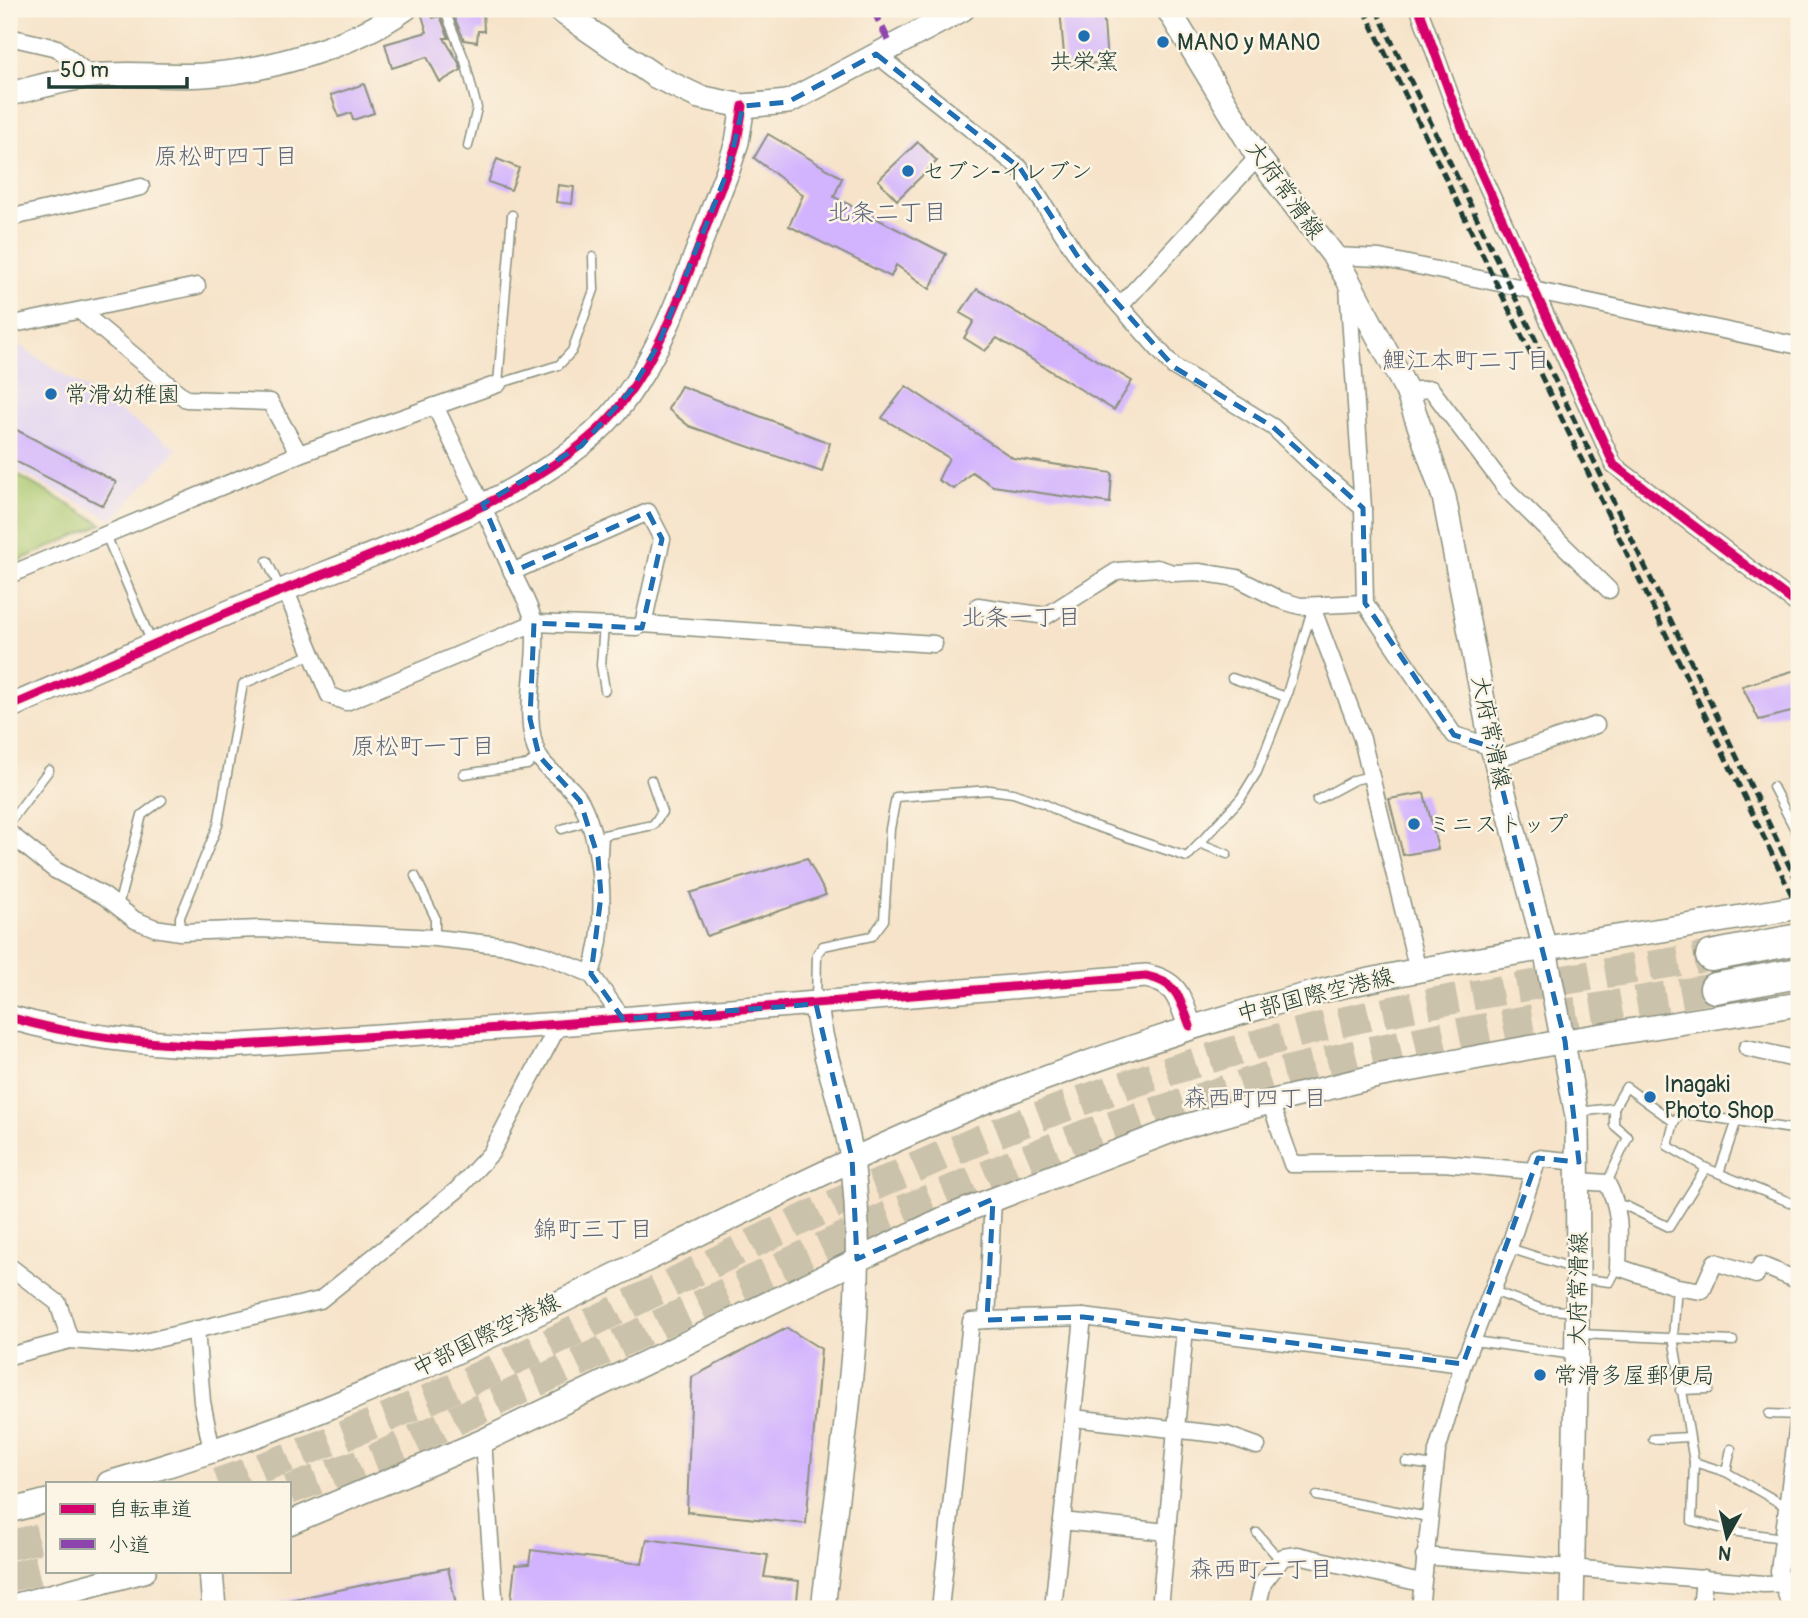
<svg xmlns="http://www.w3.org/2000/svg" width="1808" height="1618" viewBox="0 0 1808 1618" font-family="Pangolin,'Klee One',sans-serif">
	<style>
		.built { fill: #e1d4f3 }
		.park { fill: #a9c76e; stroke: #648251; stroke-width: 2 }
		.building { fill: #d2b3fe }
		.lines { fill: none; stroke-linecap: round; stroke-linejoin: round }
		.highway-tunnel { stroke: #cbc2ab; stroke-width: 30; stroke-dasharray: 30 15; stroke-linecap: butt }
		.lane-casing { stroke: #8a907e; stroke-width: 11 }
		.street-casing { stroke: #8a907e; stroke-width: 19 }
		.secondary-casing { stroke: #8a907e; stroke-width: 26 }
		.highway-casing { stroke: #8a907e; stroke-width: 33 }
		.lane { stroke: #fff; stroke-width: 8 }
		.street { stroke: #fff; stroke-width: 16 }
		.secondary { stroke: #fff; stroke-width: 23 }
		.highway { stroke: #fff; stroke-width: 30 }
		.rail { stroke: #1f3d34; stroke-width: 5; stroke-dasharray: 10 5; stroke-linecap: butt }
		.quiet { stroke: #8e44ad; stroke-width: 7; stroke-dasharray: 14 7; stroke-linecap: butt }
		.cycleway-casing { stroke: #fcf5e5; stroke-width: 13 }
		.cycleway { stroke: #d6006c; stroke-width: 9 }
		.marked { fill: none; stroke: #1f6fb2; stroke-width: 5; stroke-dasharray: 14 9; stroke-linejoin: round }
		.poi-dot { fill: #1f6fb2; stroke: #fcf5e5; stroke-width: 2.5 }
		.labels { text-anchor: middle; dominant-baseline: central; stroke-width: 5; stroke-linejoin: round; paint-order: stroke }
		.poi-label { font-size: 23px; fill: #1f3d34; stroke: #fcf5e5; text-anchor: start }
		.street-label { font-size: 23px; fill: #1f3d34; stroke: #fcf5e5 }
		.neighbourhood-label { font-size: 24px; fill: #5e667b; stroke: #fcf5e5 }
	</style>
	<rect width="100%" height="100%" fill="#fcf5e5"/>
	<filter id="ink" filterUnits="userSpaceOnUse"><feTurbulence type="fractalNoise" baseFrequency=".0143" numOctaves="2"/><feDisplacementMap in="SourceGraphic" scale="14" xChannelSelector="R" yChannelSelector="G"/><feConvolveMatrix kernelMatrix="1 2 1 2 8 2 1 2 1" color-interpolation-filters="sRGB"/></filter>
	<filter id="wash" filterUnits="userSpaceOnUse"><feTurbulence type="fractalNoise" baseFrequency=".00686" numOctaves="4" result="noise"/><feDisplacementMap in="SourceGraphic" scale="28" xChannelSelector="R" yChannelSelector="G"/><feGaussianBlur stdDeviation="1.57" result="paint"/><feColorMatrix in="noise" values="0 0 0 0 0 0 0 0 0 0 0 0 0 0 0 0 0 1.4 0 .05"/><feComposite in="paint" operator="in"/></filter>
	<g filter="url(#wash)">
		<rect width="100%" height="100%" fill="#f6e3c9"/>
		<!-- built -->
		<polygon class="built" points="9,339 177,449 112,520 9,466"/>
		<!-- park -->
		<polygon class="park" points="9,470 102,524 9,565"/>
		<g id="blocks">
			<!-- building -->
			<g class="building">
				<polygon points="420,9 428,9 433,18 440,16 449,38 444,38 459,63 461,70 440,82 427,57 392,68 385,44 427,32"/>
				<polygon points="1060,9 1103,9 1107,62 1065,66"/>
				<polygon points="483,10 484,31 478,31 477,42 464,40 453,15"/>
				<polygon points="364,84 374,113 353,120 351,113 339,117 331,95"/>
				<polygon points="768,134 842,178 834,197 946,254 930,289 896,265 891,277 789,226 803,195 754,158"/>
				<polygon points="918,142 937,161 897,200 878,180"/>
				<polygon points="497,159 519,168 511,190 488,182"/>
				<polygon points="558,185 574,187 572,204 556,202"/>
				<polygon points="977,289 1132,381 1114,410 997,338 985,351 964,338 974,321 960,313"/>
				<polygon points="681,386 830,443 822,472 689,426 668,409"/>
				<polygon points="906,386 1013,458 1112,473 1110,503 993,486 972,472 954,489 938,480 949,458 882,418"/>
				<polygon points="9,426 116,482 103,506 9,458"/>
				<polygon points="1799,669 1799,710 1759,720 1742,686"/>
				<polygon points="1424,793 1438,849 1403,855 1389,799"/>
				<polygon points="807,858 826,895 707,936 690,893"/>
				<polygon points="787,1328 821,1349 806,1524 687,1512 692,1377"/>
				<polygon points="647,1539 768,1555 764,1577 799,1581 796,1609 510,1609 515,1565 529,1564 531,1550 642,1564"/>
				<polygon points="448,1568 457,1609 279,1609 279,1602"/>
			</g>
		</g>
	</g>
	<g filter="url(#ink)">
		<use href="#blocks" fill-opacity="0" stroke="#8a907e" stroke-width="2"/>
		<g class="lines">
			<!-- highway-tunnel -->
			<g class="highway-tunnel">
				<path d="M 218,1483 C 501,1387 756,1225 1035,1118 C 1129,1082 1228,1051 1325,1026 C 1452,995 1582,978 1711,956"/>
				<polyline points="289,1490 378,1457 884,1218 1086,1134 1279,1073 1366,1052 1505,1024 1715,988"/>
				<polyline points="9,1545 47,1537"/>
				<polyline points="9,1577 47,1568"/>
			</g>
			<defs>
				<g id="lane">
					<polyline points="444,9 465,61 477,108 468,146"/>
					<polyline points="512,215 498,384 559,365 572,351 594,290 593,257"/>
					<polyline points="106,535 151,641"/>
					<polyline points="267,561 281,590"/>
					<polyline points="604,624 601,665 605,690"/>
					<polyline points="1232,678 1286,697"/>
					<polyline points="464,774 527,765 539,756"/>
					<polyline points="1773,787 1799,837"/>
					<polyline points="1317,800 1354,780 1371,776"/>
					<polyline points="9,823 49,770"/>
					<polyline points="562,829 587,821"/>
					<polyline points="1199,843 1227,854"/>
					<polyline points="603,854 604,835 653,825 662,812 651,780"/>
					<polyline points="415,876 435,917 435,938"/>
					<polyline points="118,906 142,815 162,800"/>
					<polyline points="180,932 180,917 218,825 243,684 312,654"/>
					<polyline points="816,1002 817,954 823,946 872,936 884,920 890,829 896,797 990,790 1013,793 1045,804 1071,818 1187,857 1241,798 1257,772 1286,697 1311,613"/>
					<polyline points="1577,1112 1614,1108 1626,1087 1674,1122 1668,1146 1706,1168 1669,1227 1626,1206 1619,1205"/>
					<polyline points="1674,1122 1681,1113 1799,1130"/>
					<polyline points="1706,1168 1799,1206"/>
					<polyline points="1719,1173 1736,1123"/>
					<polyline points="1607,1183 1628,1137 1614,1125 1614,1108"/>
					<polyline points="1509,1248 1575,1269"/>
					<polyline points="1578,1278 1610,1282 1618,1267"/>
					<polyline points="1677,1287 1673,1337 1694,1462 1726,1472 1787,1507"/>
					<polyline points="1493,1291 1542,1309 1575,1312"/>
					<polyline points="1580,1334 1733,1341"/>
					<polyline points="1474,1341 1574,1355"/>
					<polyline points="1680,1390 1709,1389"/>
					<polyline points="1769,1414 1799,1415"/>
					<polyline points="1653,1439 1689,1437"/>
					<polyline points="1406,1462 1435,1466"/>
					<polyline points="1694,1462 1692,1521 1731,1531 1783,1538"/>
					<polyline points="1726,1472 1731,1449"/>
					<polyline points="1317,1496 1428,1517"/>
					<polyline points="1257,1533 1275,1554 1283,1557"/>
				</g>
				<g id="street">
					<polyline points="1419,9 1468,144 1614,465 1799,606"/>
					<polyline points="9,37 57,48 91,76"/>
					<polyline points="876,54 1020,168 1082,263 1174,367 1273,427 1318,470 1363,508"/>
					<polyline points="9,218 141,187"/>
					<polyline points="1334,256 1380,258 1799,346"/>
					<polyline points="1348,286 1363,508 1365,603 1454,735 1492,747"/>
					<polyline points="1120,306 1258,157"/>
					<polyline points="80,311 186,399 270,402 299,454"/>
					<polyline points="9,325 197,286"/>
					<polyline points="1407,391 1431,389 1508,491 1609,590"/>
					<path d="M 435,406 C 461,460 487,514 511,569 C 518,586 531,606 534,623 C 540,662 520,715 538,755 C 547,773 572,784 581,802 C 604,848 608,925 591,974"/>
					<polyline points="9,575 299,454 498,384"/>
					<polyline points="285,589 329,695 346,702 534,623 637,627 643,624 662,539 648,512 512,572"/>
					<polyline points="978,606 1046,616 1117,571 1157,568 1173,573 1199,572 1237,578 1280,600 1300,606 1365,603"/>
					<polyline points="1312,607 1362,739 1418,971"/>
					<polyline points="643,624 934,644"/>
					<polyline points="1496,759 1596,725"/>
					<polyline points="9,833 55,870 104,896 135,920 155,928 180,932 260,929 435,938 509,946 547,956 591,974 623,1019"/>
					<polyline points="1747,1048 1799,1060"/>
					<polyline points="1270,1102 1292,1164 1443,1163 1534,1171"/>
					<path d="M 1579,1181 L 1607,1183 C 1622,1211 1619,1236 1618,1267 L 1677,1287 L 1702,1291 L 1715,1262 L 1756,1275 L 1761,1265 L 1799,1281"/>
					<polyline points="993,1199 987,1320 1083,1317 1463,1364"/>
					<polyline points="9,1266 58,1303 70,1340"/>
					<polyline points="196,1329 202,1402 212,1451"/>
					<polyline points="9,1356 70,1340 132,1345 320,1300 457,1190 491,1153 559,1024"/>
					<polyline points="1073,1418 1226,1435 1257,1446"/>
					<polyline points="483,1441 495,1609"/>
					<polyline points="1062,1521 1167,1532"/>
					<polyline points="1424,1556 1764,1584 1799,1583"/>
					<polyline points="940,1609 971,1321 987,1320"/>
					<polyline points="1053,1609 1083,1317"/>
					<polyline points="1160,1609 1185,1328"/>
					<polyline points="1257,1609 1263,1583 1283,1557 1298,1555 1421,1583"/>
					<polyline points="1420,1609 1437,1451 1463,1364 1509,1248 1538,1158 1579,1162"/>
					<polyline points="1701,1609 1704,1578"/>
					<polyline points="1791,1609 1779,1571 1799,1415"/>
				</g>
				<g id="secondary">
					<polyline points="558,9 655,76 699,97 743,106 788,102 963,9"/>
					<polyline points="1168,9 1258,157 1334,256 1348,280 1407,391 1444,497 1492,747 1545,949 1577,1116 1578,1269 1572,1609"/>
					<path d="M 9,94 C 36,88 64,79 92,76 C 129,72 167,77 204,75 C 268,71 353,46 405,9"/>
					<path d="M 9,707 C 99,669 189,627 281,591 C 380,551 545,494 614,413 C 669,347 696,249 728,170 L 737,142 L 743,106"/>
					<path d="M 816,1004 C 822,1058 845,1107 852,1159 C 870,1300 839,1468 823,1609"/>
					<path d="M 9,1017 C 80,1038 152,1045 226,1046 L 559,1024 L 1146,976 C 1178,983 1179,997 1190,1026"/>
					<path d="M 109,1483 C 184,1461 258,1437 330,1407 C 570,1309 793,1174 1035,1082 C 1126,1048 1216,1018 1310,994 C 1471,954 1637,937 1799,907"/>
					<polyline points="9,1511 47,1501"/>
					<polyline points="289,1523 483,1441 943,1219 1179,1128 1270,1102 1377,1076 1565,1041 1799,1004"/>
					<polyline points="211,1571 214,1609"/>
					<polyline points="9,1607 144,1571"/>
				</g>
				<g id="highway">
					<polyline points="1711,956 1799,939"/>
					<polyline points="1715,988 1799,973"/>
				</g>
			</defs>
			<!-- lane casing -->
			<use href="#lane" class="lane-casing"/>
			<!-- street casing -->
			<use href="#street" class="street-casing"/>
			<!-- secondary casing -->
			<use href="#secondary" class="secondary-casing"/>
			<!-- highway casing -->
			<use href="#highway" class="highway-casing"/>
			<!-- lane -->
			<use href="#lane" class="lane"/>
			<!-- street -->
			<use href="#street" class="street"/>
			<!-- secondary -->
			<use href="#secondary" class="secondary"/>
			<!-- highway -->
			<use href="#highway" class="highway"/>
			<!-- rail -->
			<g class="rail">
				<polyline points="1364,9 1799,910"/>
				<polyline points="1376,9 1799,886"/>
			</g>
			<!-- quiet -->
			<polyline class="quiet" points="873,9 891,46"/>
			<defs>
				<g id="cycleway">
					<polyline points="1419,9 1468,144 1614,465 1799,606"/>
					<path d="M 9,707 C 99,669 189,627 281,591 C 380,551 545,494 614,413 C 669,347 696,249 728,170 L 737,142 L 743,106"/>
					<path d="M 9,1017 C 80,1038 152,1045 226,1046 L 559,1024 L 1146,976 C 1178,983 1179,997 1190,1026"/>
				</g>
			</defs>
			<!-- cycleway casing -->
			<use href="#cycleway" class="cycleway-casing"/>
			<!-- cycleway -->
			<use href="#cycleway" class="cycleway"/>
		</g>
	</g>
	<!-- marked area -->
	<path class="marked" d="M 876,54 L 1020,168 L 1082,263 L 1174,367 L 1273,427 L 1363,508 L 1365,603 L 1454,735 L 1492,747 L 1565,1041 L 1579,1162 L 1538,1158 L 1463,1364 L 1083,1317 L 987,1320 L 993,1199 L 857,1259 L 852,1158 L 816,1004 L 623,1019 L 591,974 L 601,896 L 598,857 L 580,801 L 539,756 L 530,719 L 534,623 L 642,628 L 662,539 L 648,512 L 512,572 L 483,504 L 581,446 L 632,389 L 658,345 L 728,170 L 743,106 L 788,102 Z"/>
	<!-- markers -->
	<g class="poi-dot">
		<circle cx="1084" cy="36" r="7"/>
		<circle cx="1163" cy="42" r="7"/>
		<circle cx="908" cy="171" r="7"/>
		<circle cx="51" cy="394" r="7"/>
		<circle cx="1414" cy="824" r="7"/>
		<circle cx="1650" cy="1097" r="7"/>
		<circle cx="1540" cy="1375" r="7"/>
	</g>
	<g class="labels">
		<!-- poi labels -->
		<g class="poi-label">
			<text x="1177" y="42">MANO y MANO</text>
			<text x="1084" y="61" text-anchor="middle">共栄窯</text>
			<text x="922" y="171">セブン-イレブン</text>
			<text x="65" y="394">常滑幼稚園</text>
			<text x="1428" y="824">ミニストップ</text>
			<text x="1664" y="1084">Inagaki<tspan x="1664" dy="26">Photo Shop</tspan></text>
			<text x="1554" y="1375">常滑多屋郵便局</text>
		</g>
		<!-- street labels -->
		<g class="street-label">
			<text transform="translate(1285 190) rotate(54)">大府常滑線</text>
			<text transform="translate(1491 732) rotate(78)">大府常滑線</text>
			<text transform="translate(1315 995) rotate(-14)">中部国際空港線</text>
			<text transform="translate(1578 1289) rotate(-89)">大府常滑線</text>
			<text transform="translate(486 1335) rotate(-26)">中部国際空港線</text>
		</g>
		<!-- neighbourhood labels -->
		<g class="neighbourhood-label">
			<text x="226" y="156">原松町四丁目</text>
			<text x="887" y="212">北条二丁目</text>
			<text x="1466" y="360">鯉江本町二丁目</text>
			<text x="1021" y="617">北条一丁目</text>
			<text x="423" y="746">原松町一丁目</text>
			<text x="1255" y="1098">森西町四丁目</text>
			<text x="593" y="1229">錦町三丁目</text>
			<text x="1261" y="1569">森西町二丁目</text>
		</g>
	</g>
	<!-- margin -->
	<rect width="1808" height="1618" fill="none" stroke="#fcf5e5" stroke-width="35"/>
	<!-- legend -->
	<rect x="46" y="1482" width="245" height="91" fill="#fcf5e5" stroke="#a4ab9e" stroke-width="2"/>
	<rect x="60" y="1504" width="35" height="10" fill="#d6006c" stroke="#a4ab9e" stroke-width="2"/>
	<text x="108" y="1516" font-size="21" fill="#1f3d34">自転車道</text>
	<rect x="60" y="1539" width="35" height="10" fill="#8e44ad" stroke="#a4ab9e" stroke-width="2"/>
	<text x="108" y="1552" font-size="21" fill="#1f3d34">小道</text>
	<!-- north arrow -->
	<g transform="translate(1727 1537) rotate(188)" stroke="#fcf5e5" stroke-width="5" paint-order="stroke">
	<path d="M0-5L12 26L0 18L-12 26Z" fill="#1f3d34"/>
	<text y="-10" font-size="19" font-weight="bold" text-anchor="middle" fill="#1f3d34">N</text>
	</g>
	<!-- scale -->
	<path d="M49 77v10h138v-10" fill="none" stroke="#1f3d34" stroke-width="3.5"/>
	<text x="60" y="77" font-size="21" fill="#1f3d34" stroke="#fcf5e5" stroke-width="5" paint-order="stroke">50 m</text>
</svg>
